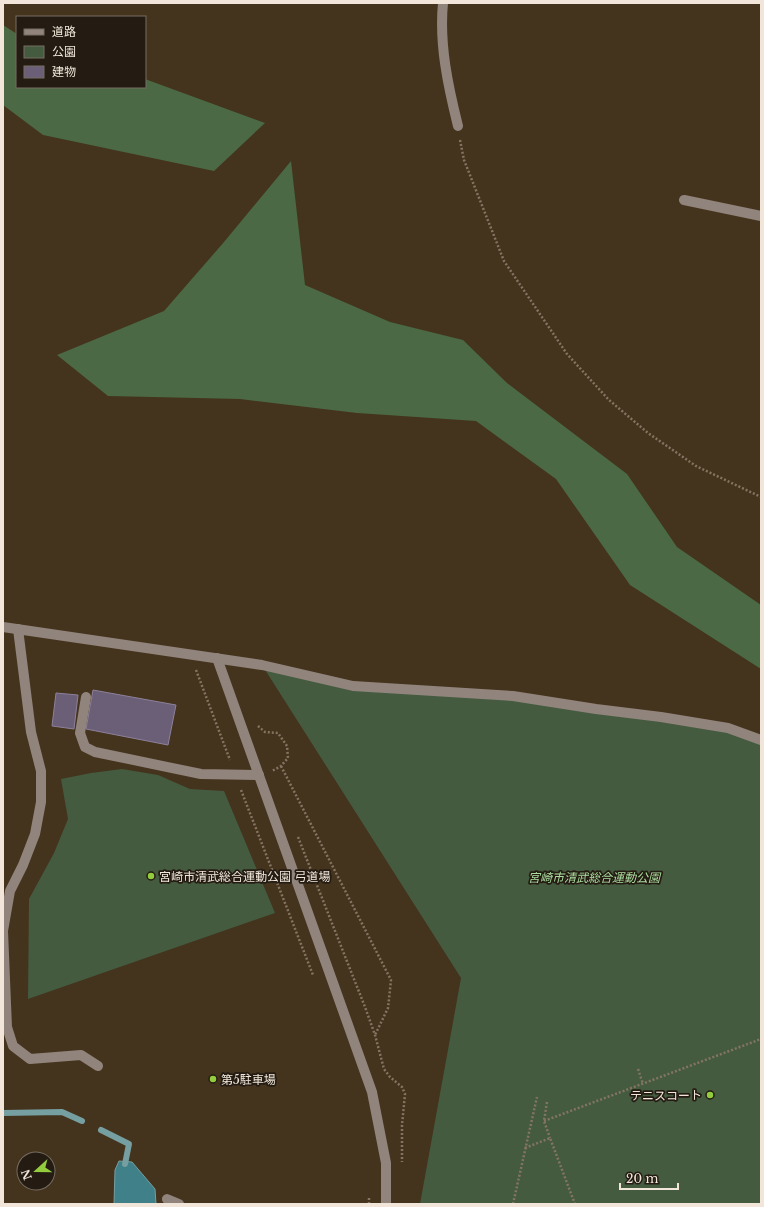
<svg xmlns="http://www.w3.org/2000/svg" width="764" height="1207" viewBox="0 0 764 1207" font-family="'Libre Baskerville','Noto Sans JP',serif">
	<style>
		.green { fill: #445b3f }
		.forest { fill: #4b6944 }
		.water { fill: #408088; stroke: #759fa0 }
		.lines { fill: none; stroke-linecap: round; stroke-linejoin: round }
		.stream { stroke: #759fa0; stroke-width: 6 }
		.building { fill: #6b5f78; stroke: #8d819b }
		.path { stroke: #847563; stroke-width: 2.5; stroke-dasharray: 2 2; stroke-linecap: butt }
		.minor { stroke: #91847c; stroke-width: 10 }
		.poi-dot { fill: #93cc3d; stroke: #241c13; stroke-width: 1.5 }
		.labels { text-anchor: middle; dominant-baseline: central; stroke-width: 3.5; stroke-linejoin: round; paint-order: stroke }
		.poi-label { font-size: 12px; fill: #f1e6d9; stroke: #241c13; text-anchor: start }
		.park-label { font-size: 12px; font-style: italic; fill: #abdda0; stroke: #241c13 }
	</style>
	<rect width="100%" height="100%" fill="#44331d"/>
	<!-- green -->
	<g class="green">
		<polygon points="262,665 316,678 513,696 661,717 761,740 761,1204 420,1204 461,978"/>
		<polygon points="122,769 158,775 190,789 224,791 275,913 28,999 29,899 54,853 68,819 61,779 91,773"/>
	</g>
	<!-- forest -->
	<g class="forest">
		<polygon points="3,25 17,34 17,87 145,87 145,79 265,123 214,171 43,135 3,105"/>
		<polygon points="291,161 305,285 390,322 463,340 507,383 627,474 677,547 761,605 761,669 630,585 556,479 476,421 357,413 240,399 108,396 57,355 164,311 224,242"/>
	</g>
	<!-- water -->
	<polygon class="water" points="119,1161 132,1162 155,1189 156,1204 114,1204 115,1170"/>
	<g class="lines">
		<!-- stream -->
		<g class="stream">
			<polyline points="3,1113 62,1112 82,1121"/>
			<polyline points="101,1130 129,1144 125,1164"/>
		</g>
	</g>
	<!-- building -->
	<g class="building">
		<polygon points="93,690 176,705 168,745 86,729"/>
		<polygon points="56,693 78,695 74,729 52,726"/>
	</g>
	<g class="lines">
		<!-- path -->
		<g class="path">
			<polyline points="460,140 464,160 504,261 567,354 609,400 648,433 696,466 761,497"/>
			<polyline points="196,670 230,760"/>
			<polyline points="258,726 265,732 278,733 287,746 288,758 281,766 272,771"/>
			<polyline points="281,766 391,980 388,1008 375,1035"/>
			<polyline points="241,790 313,975"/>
			<polyline points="298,837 365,1007 375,1035 384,1069 390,1077 402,1087 405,1094 402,1125 402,1162"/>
			<polyline points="638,1069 643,1084"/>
			<polyline points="547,1102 544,1121 550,1138"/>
			<polyline points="544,1121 761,1039"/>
			<polyline points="525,1148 550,1138 575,1204"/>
			<polyline points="369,1204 369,1197"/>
			<polyline points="513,1204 537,1097"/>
		</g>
		<!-- minor -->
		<g class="minor">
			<path d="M 443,3 C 439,44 448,86 458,126"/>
			<polyline points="684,200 761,216"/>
			<polyline points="3,627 262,665 353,686 513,696 596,709 661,717 728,728 761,740"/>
			<polyline points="18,629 31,732 41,771 41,802 35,834 23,865 10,891 3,931 7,1027 13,1046 30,1059 81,1055 98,1066"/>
			<polyline points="217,658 372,1092 386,1163 386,1204"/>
			<polyline points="86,697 80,733 85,747 95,752 201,774 259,775"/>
			<polyline points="167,1199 179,1204"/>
		</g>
	</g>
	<!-- markers -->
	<g class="poi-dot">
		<circle cx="151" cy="876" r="4"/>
		<circle cx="213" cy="1079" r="4"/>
		<circle cx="710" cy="1095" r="4"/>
	</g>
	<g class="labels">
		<!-- poi labels -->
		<g class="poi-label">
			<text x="159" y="876">宮崎市清武総合運動公園 弓道場</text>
			<text x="221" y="1079">第5駐車場</text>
			<text x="702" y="1095" text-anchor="end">テニスコート</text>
		</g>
		<!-- park labels -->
		<g class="park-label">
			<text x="594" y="877">宮崎市清武総合運動公園</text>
		</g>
	</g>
	<!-- border -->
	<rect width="764" height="1207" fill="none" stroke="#f1e6d9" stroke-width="8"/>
	<!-- legend -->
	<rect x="16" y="16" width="130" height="72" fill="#241c13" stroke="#766d62"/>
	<rect x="24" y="29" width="20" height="6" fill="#91847c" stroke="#766d62"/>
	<text x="52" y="36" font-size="12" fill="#f1e6d9">道路</text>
	<rect x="24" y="46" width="20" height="12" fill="#445b3f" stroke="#766d62"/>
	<text x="52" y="56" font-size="12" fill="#f1e6d9">公園</text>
	<rect x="24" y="66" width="20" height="12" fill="#6b5f78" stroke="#766d62"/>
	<text x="52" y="76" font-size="12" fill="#f1e6d9">建物</text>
	<!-- north arrow -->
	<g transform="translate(36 1171) rotate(249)"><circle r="19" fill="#241c13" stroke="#766d62"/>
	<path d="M0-3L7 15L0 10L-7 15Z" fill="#93cc3d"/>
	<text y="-6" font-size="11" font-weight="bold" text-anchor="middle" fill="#f1e6d9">N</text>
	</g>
	<!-- scale -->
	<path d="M620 1183v6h58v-6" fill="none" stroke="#f1e6d9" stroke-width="2"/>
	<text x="626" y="1183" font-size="12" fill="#f1e6d9" stroke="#241c13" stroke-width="3" paint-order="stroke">20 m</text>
</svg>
